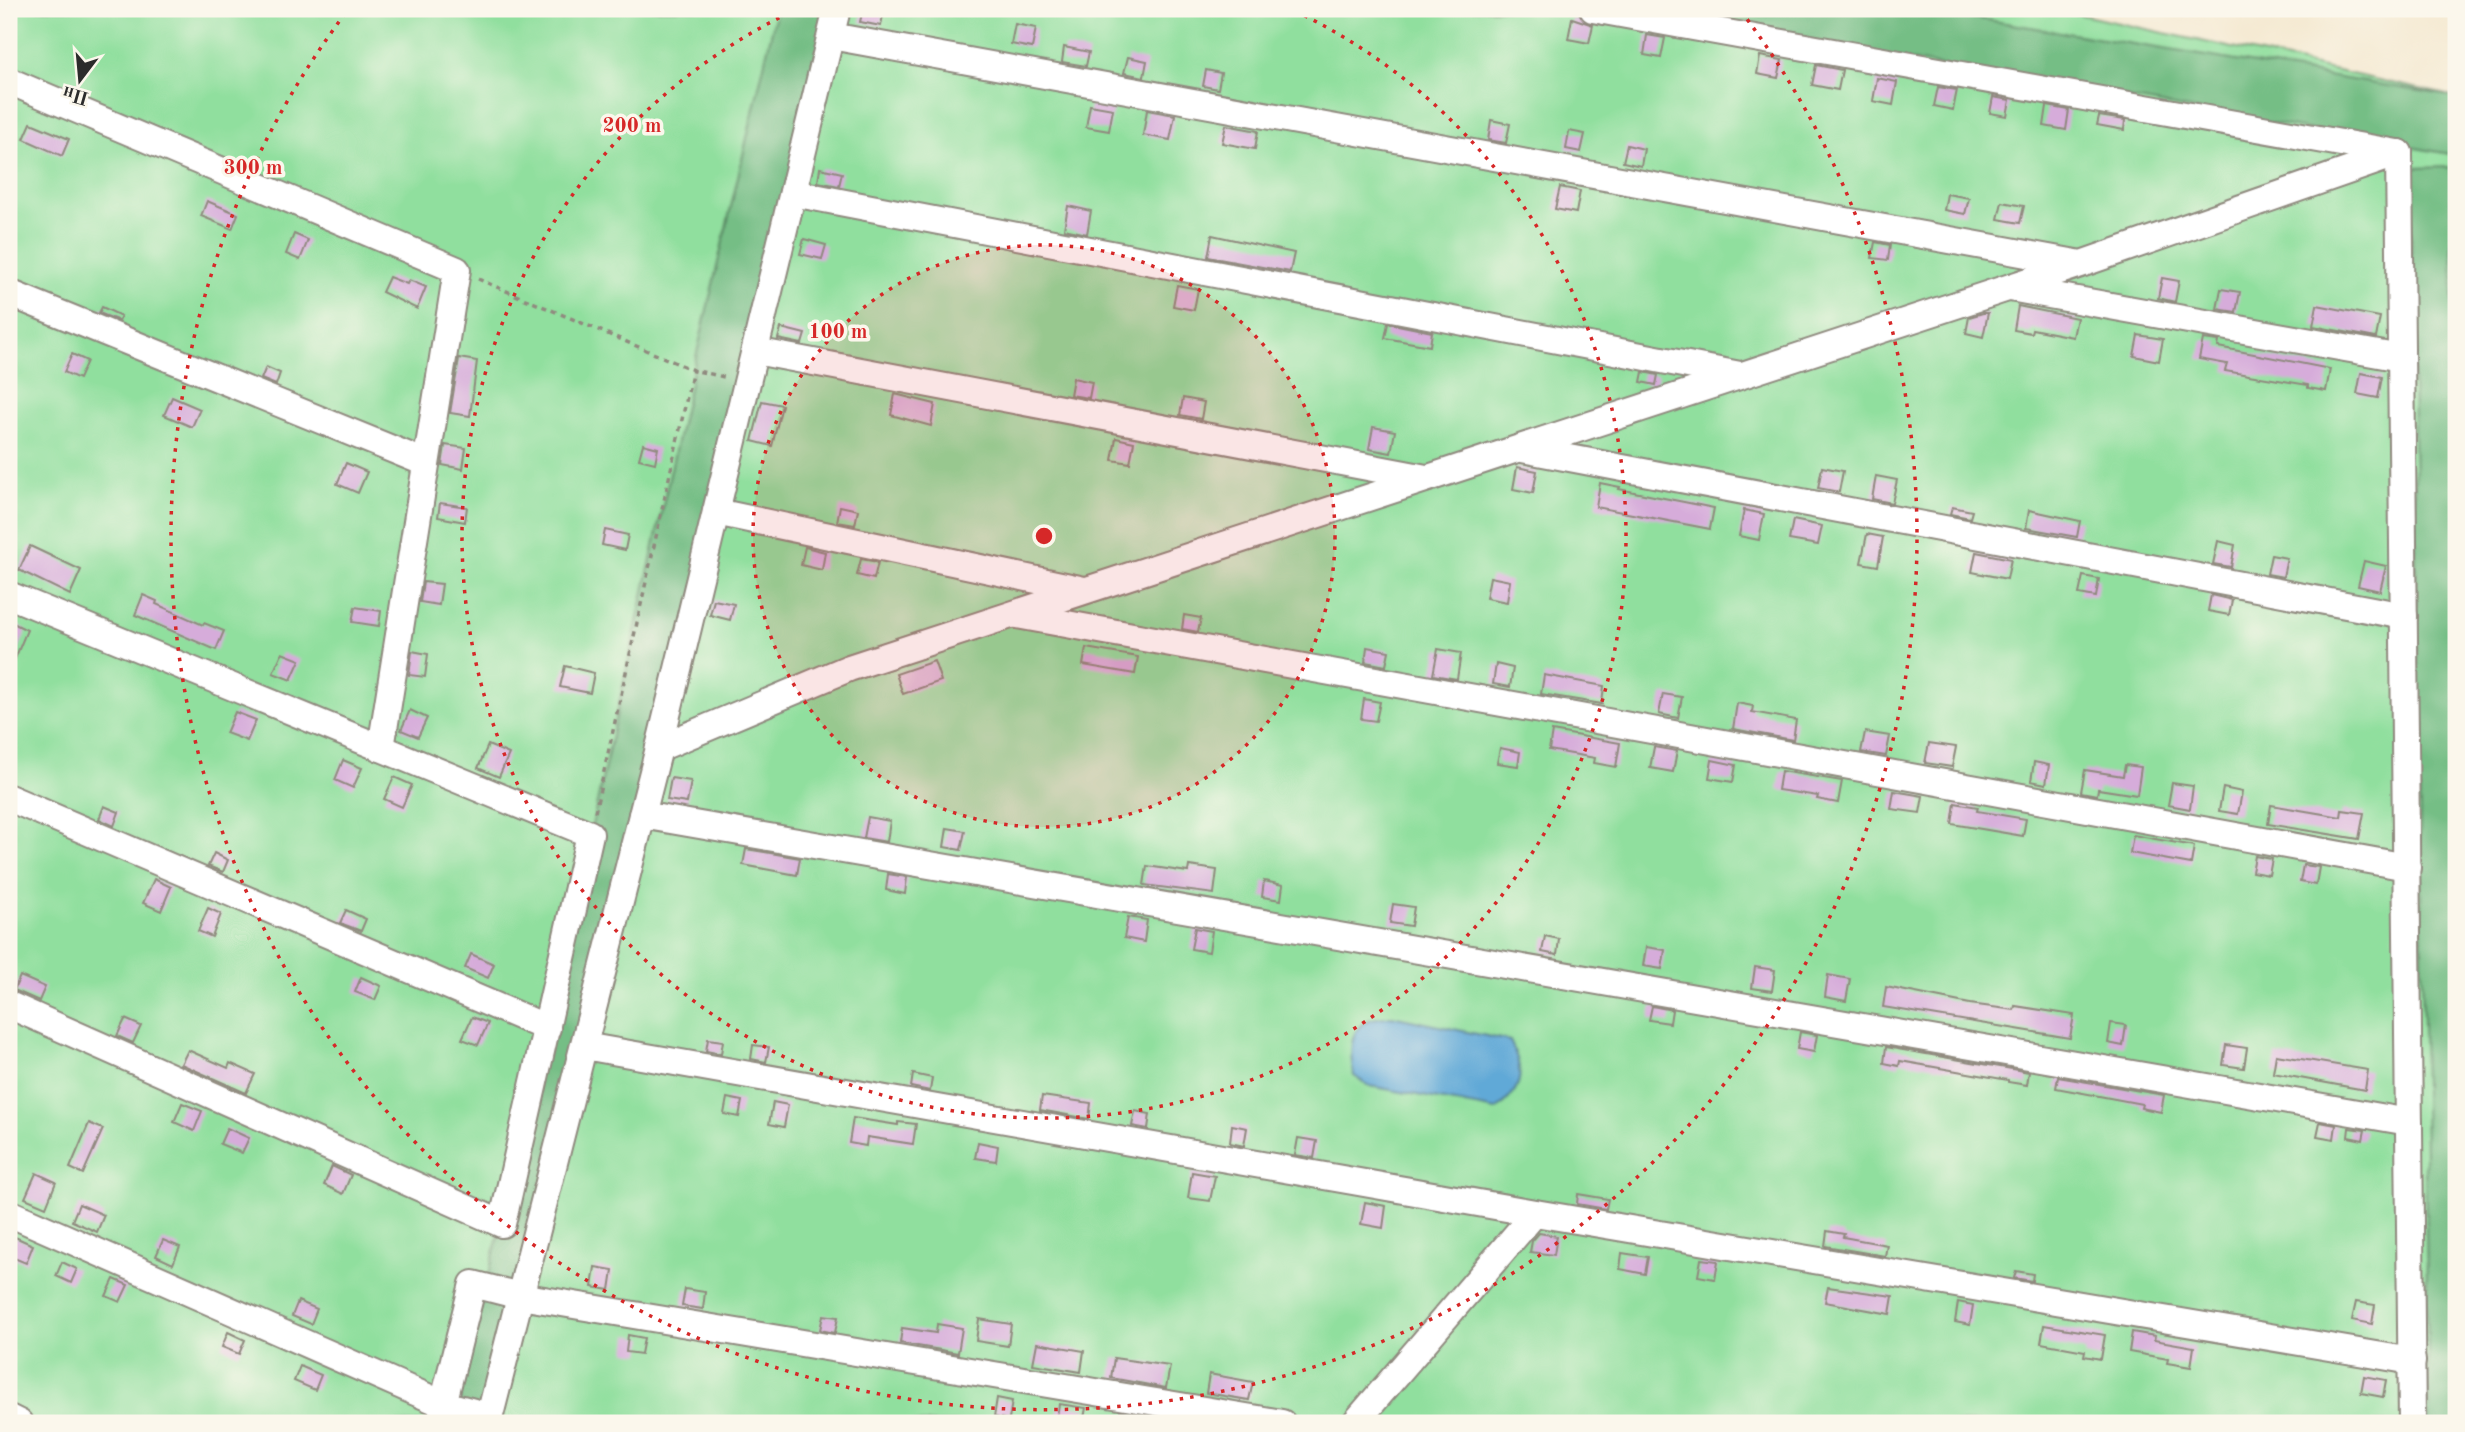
<svg xmlns="http://www.w3.org/2000/svg" width="2465" height="1432" viewBox="0 0 2465 1432" font-family="'Old Standard TT',serif">
	<style>
		.green { fill: #90df9e; stroke: #5e8564; stroke-width: 2 }
		.forest { fill: #74be85; stroke: #507458; stroke-width: 2 }
		.water { fill: #60a9d7; stroke: #466a81; stroke-width: 2 }
		.building { fill: #d6acda }
		.lines { fill: none; stroke-linecap: round; stroke-linejoin: round }
		.minor-casing { stroke: #908a7f; stroke-width: 30 }
		.path { stroke: #908a7f; stroke-width: 3.5; stroke-dasharray: 5 5; stroke-linecap: butt }
		.minor { stroke: #fff; stroke-width: 26 }
		.ring { fill: none; stroke: #d62828; stroke-width: 3.5; stroke-dasharray: 3.5 7 }
		.centre { fill: #d62828; stroke: #fbf7ec; stroke-width: 3.5 }
		.ring-label { font-size: 21px; text-anchor: middle; font-weight: bold; fill: #d62828; stroke: #fbf7ec; stroke-width: 7; stroke-linejoin: round; paint-order: stroke }
	</style>
	<rect width="100%" height="100%" fill="#fbf7ec"/>
	<filter id="ink" filterUnits="userSpaceOnUse"><feTurbulence type="fractalNoise" baseFrequency=".0143" numOctaves="2"/><feDisplacementMap in="SourceGraphic" scale="14" xChannelSelector="R" yChannelSelector="G"/><feConvolveMatrix kernelMatrix="1 2 1 2 8 2 1 2 1" color-interpolation-filters="sRGB"/></filter>
	<filter id="wash" filterUnits="userSpaceOnUse"><feTurbulence type="fractalNoise" baseFrequency=".00686" numOctaves="4" result="noise"/><feDisplacementMap in="SourceGraphic" scale="28" xChannelSelector="R" yChannelSelector="G"/><feGaussianBlur stdDeviation="1.57" result="paint"/><feColorMatrix in="noise" values="0 0 0 0 0 0 0 0 0 0 0 0 0 0 0 0 0 1.4 0 .05"/><feComposite in="paint" operator="in"/></filter>
	<g filter="url(#wash)">
		<rect width="100%" height="100%" fill="#f5ead3"/>
		<!-- green -->
		<polygon class="green" points="9,9 2055,9 2456,97 2456,1423 9,1423"/>
		<!-- forest -->
		<g class="forest">
			<polygon points="777,9 837,9 489,1423 454,1423 547,1028 693,370"/>
			<polygon points="1613,9 1920,9 2456,97 2456,155"/>
			<polygon points="2451,167 2456,505 2456,1423 2429,1423 2410,168"/>
		</g>
		<!-- water -->
		<path class="water" d="M 1392,1016 L 1510,1041 C 1525,1072 1524,1089 1496,1110 L 1370,1086 L 1354,1076 C 1350,1057 1347,1029 1369,1020 C 1376,1017 1385,1017 1392,1016 Z"/>
		<g id="blocks">
			<!-- building -->
			<g class="building">
				<polygon points="863,9 884,9 881,26 860,22"/>
				<polygon points="1572,18 1593,25 1589,43 1568,39"/>
				<polygon points="1015,24 1036,28 1032,48 1011,44"/>
				<polygon points="1647,35 1665,38 1661,58 1644,55"/>
				<polygon points="1064,47 1089,52 1086,66 1062,62"/>
				<polygon points="1760,56 1782,60 1778,78 1757,74"/>
				<polygon points="1128,57 1147,61 1144,77 1124,73"/>
				<polygon points="1816,65 1842,70 1838,90 1812,85"/>
				<polygon points="1206,70 1221,73 1218,89 1203,86"/>
				<polygon points="1877,78 1897,82 1893,105 1873,101"/>
				<polygon points="1938,87 1957,90 1953,110 1934,106"/>
				<polygon points="1993,97 2010,100 2007,116 1990,113"/>
				<polygon points="1090,105 1113,109 1109,131 1086,127"/>
				<polygon points="2047,106 2069,110 2066,130 2044,126"/>
				<polygon points="1147,110 1175,115 1170,140 1143,135"/>
				<polygon points="2099,116 2125,120 2124,130 2097,125"/>
				<polygon points="1491,120 1510,124 1506,143 1488,140"/>
				<polygon points="31,123 69,139 62,156 24,139"/>
				<polygon points="1226,125 1258,131 1255,149 1222,143"/>
				<polygon points="1569,131 1585,134 1581,152 1566,149"/>
				<polygon points="1627,145 1644,149 1641,166 1623,162"/>
				<polygon points="820,168 842,173 839,186 818,182"/>
				<polygon points="1560,187 1580,191 1576,213 1555,209"/>
				<polygon points="1947,194 1969,198 1965,214 1944,210"/>
				<polygon points="207,201 238,214 232,229 201,216"/>
				<polygon points="2002,202 2024,206 2020,223 1998,219"/>
				<polygon points="1068,206 1091,211 1087,234 1064,229"/>
				<polygon points="294,234 308,240 300,260 286,254"/>
				<polygon points="1212,235 1294,253 1290,272 1208,257"/>
				<polygon points="804,239 826,245 822,259 800,254"/>
				<polygon points="1875,242 1890,245 1888,260 1872,258"/>
				<polygon points="389,277 407,284 409,280 426,287 417,309 382,292"/>
				<polygon points="2162,278 2179,281 2175,302 2158,298"/>
				<polygon points="1177,285 1198,289 1194,310 1173,306"/>
				<polygon points="2221,289 2240,292 2236,312 2217,309"/>
				<polygon points="2317,305 2380,317 2376,338 2313,326"/>
				<polygon points="2018,306 2077,318 2073,337 2032,329 2031,333 2014,330"/>
				<polygon points="102,307 121,316 119,321 99,313"/>
				<polygon points="1983,313 1988,313 1983,337 1966,333 1969,317"/>
				<polygon points="1388,323 1432,332 1430,346 1385,338"/>
				<polygon points="781,328 805,334 802,344 778,339"/>
				<polygon points="2138,335 2163,339 2159,361 2134,356"/>
				<polygon points="2203,339 2219,341 2218,347 2330,369 2326,391 2308,388 2308,385 2225,371 2227,364 2199,359"/>
				<polygon points="72,354 87,361 79,379 64,372"/>
				<polygon points="459,358 477,361 470,416 450,413"/>
				<polygon points="266,367 280,373 276,385 261,379"/>
				<polygon points="1643,372 1658,375 1656,385 1641,382"/>
				<polygon points="2361,373 2382,377 2378,398 2357,394"/>
				<polygon points="1073,378 1092,382 1089,398 1070,395"/>
				<polygon points="895,394 935,404 931,426 891,415"/>
				<polygon points="172,397 200,409 192,427 164,415"/>
				<polygon points="1183,398 1204,402 1201,419 1180,415"/>
				<polygon points="762,401 782,405 772,446 752,441"/>
				<polygon points="1373,427 1395,431 1391,453 1369,449"/>
				<polygon points="1116,438 1134,442 1130,463 1112,460"/>
				<polygon points="643,444 658,448 655,463 639,459"/>
				<polygon points="445,445 466,448 463,469 442,465"/>
				<polygon points="346,463 367,472 358,493 337,484"/>
				<polygon points="1517,467 1537,471 1533,493 1513,489"/>
				<polygon points="1822,467 1843,471 1839,492 1818,488"/>
				<polygon points="1876,476 1897,480 1892,503 1872,499"/>
				<polygon points="1600,483 1620,487 1619,489 1714,508 1710,529 1596,507"/>
				<polygon points="440,503 467,507 465,522 438,517"/>
				<polygon points="840,506 858,510 855,525 837,522"/>
				<polygon points="1952,507 1972,511 1970,518 1950,514"/>
				<polygon points="1744,510 1764,514 1759,540 1739,536"/>
				<polygon points="2029,510 2080,521 2077,537 2026,528"/>
				<polygon points="1793,520 1822,526 1818,545 1789,540"/>
				<polygon points="605,530 628,535 625,550 602,545"/>
				<polygon points="1867,534 1883,537 1878,566 1861,563"/>
				<polygon points="2218,541 2235,545 2231,567 2213,564"/>
				<polygon points="30,546 81,570 70,595 19,570"/>
				<polygon points="805,547 825,552 822,570 801,565"/>
				<polygon points="1976,552 2011,559 2007,579 1972,572"/>
				<polygon points="2271,555 2287,558 2283,577 2267,574"/>
				<polygon points="861,559 878,562 874,579 857,575"/>
				<polygon points="2364,561 2386,566 2380,591 2358,586"/>
				<polygon points="2083,576 2099,579 2096,597 2079,594"/>
				<polygon points="1490,577 1510,581 1507,602 1486,598"/>
				<polygon points="423,582 442,584 439,605 420,602"/>
				<polygon points="143,595 157,601 156,604 203,625 204,623 224,631 216,650 135,615"/>
				<polygon points="2211,595 2232,600 2229,615 2208,611"/>
				<polygon points="714,600 734,604 730,620 710,615"/>
				<polygon points="355,607 381,611 379,626 352,622"/>
				<polygon points="1184,615 1201,618 1198,632 1182,629"/>
				<polygon points="9,621 27,630 9,673"/>
				<polygon points="1367,647 1389,651 1386,666 1365,662"/>
				<polygon points="1086,648 1138,657 1135,674 1083,665"/>
				<polygon points="1438,649 1461,653 1457,679 1433,675"/>
				<polygon points="412,651 428,654 425,677 409,675"/>
				<polygon points="282,653 300,660 291,680 273,673"/>
				<polygon points="934,661 941,681 903,694 896,674"/>
				<polygon points="1496,664 1513,668 1510,687 1493,684"/>
				<polygon points="565,666 594,673 590,693 560,687"/>
				<polygon points="1544,675 1604,686 1602,704 1541,694"/>
				<polygon points="1663,694 1682,697 1678,718 1659,714"/>
				<polygon points="1364,699 1380,702 1376,721 1361,719"/>
				<polygon points="1737,703 1753,706 1752,712 1796,720 1793,740 1733,729"/>
				<polygon points="410,710 427,718 418,737 401,730"/>
				<polygon points="235,712 256,720 247,741 226,733"/>
				<polygon points="1552,731 1620,743 1616,767 1594,763 1595,758 1549,750"/>
				<polygon points="1865,732 1890,736 1886,756 1861,752"/>
				<polygon points="1929,743 1956,747 1952,767 1925,763"/>
				<polygon points="488,745 509,754 499,777 478,768"/>
				<polygon points="1654,747 1677,751 1673,772 1650,768"/>
				<polygon points="1500,748 1520,752 1518,766 1497,763"/>
				<polygon points="343,760 362,768 353,788 335,780"/>
				<polygon points="1712,760 1736,765 1733,782 1709,778"/>
				<polygon points="2034,762 2049,765 2046,784 2031,781"/>
				<polygon points="2125,765 2141,767 2137,795 2098,789 2097,795 2081,792 2085,770 2123,776"/>
				<polygon points="1781,771 1842,781 1838,803 1817,799 1818,796 1778,790"/>
				<polygon points="394,777 412,785 402,807 384,799"/>
				<polygon points="671,778 691,781 687,803 667,800"/>
				<polygon points="2172,783 2193,786 2190,809 2168,805"/>
				<polygon points="2223,788 2242,792 2238,814 2219,811"/>
				<polygon points="1894,791 1923,796 1920,813 1891,809"/>
				<polygon points="1955,803 1978,807 1977,811 2026,819 2023,836 1952,824"/>
				<polygon points="2271,805 2341,817 2342,810 2364,813 2359,839 2268,824"/>
				<polygon points="104,806 119,812 114,826 99,819"/>
				<polygon points="868,817 890,821 887,842 864,838"/>
				<polygon points="947,828 965,831 961,850 944,847"/>
				<polygon points="2133,835 2194,846 2191,864 2130,853"/>
				<polygon points="746,849 800,858 797,875 743,865"/>
				<polygon points="214,853 228,860 223,872 208,866"/>
				<polygon points="2255,856 2272,859 2269,875 2252,872"/>
				<polygon points="2303,865 2319,867 2316,885 2300,882"/>
				<polygon points="1147,866 1188,872 1189,866 1217,870 1214,894 1144,885"/>
				<polygon points="888,874 907,877 905,894 886,890"/>
				<polygon points="154,879 171,887 161,911 143,903"/>
				<polygon points="1264,881 1283,885 1281,900 1262,897"/>
				<polygon points="1393,904 1414,907 1411,926 1390,923"/>
				<polygon points="208,908 221,914 212,937 198,931"/>
				<polygon points="346,910 366,919 361,931 340,923"/>
				<polygon points="1128,917 1147,920 1144,942 1124,938"/>
				<polygon points="1195,928 1212,931 1209,952 1191,949"/>
				<polygon points="1545,936 1559,939 1557,955 1542,952"/>
				<polygon points="1646,947 1665,950 1662,969 1643,966"/>
				<polygon points="471,954 494,964 488,978 465,968"/>
				<polygon points="1755,967 1775,970 1772,991 1752,988"/>
				<polygon points="1828,975 1850,979 1846,1001 1825,997"/>
				<polygon points="20,976 45,987 39,1001 14,990"/>
				<polygon points="361,977 381,986 375,1000 355,992"/>
				<polygon points="1886,987 1970,1004 2014,1010 2015,1006 2074,1015 2070,1038 1883,1007"/>
				<polygon points="1652,1006 1672,1010 1670,1023 1649,1020"/>
				<polygon points="472,1017 488,1023 478,1045 462,1039"/>
				<polygon points="125,1019 141,1026 133,1043 117,1036"/>
				<polygon points="2111,1023 2126,1025 2123,1046 2108,1043"/>
				<polygon points="1800,1032 1817,1035 1814,1052 1797,1049"/>
				<polygon points="708,1039 723,1041 721,1054 706,1051"/>
				<polygon points="753,1045 769,1047 766,1062 751,1059"/>
				<polygon points="2226,1045 2247,1048 2244,1068 2223,1065"/>
				<polygon points="1886,1047 2029,1072 2027,1085 2008,1082 2008,1080 1900,1061 1899,1066 1884,1063"/>
				<polygon points="188,1050 228,1068 230,1063 255,1074 246,1093 181,1064"/>
				<polygon points="2276,1055 2368,1070 2365,1090 2273,1073"/>
				<polygon points="913,1074 932,1078 930,1091 911,1087"/>
				<polygon points="2058,1077 2164,1095 2161,1112 2141,1108 2142,1104 2056,1088"/>
				<polygon points="1042,1096 1091,1103 1089,1119 1040,1110"/>
				<polygon points="727,1098 742,1101 739,1117 724,1114"/>
				<polygon points="773,1102 788,1105 784,1127 769,1124"/>
				<polygon points="182,1103 202,1111 194,1131 174,1122"/>
				<polygon points="1135,1111 1150,1114 1148,1129 1132,1126"/>
				<polygon points="853,1118 898,1125 898,1122 916,1124 913,1144 867,1137 866,1146 849,1143"/>
				<polygon points="2320,1122 2336,1125 2334,1139 2317,1136"/>
				<polygon points="89,1123 103,1129 83,1174 70,1168"/>
				<polygon points="1232,1125 1247,1128 1244,1146 1230,1143"/>
				<polygon points="227,1128 249,1138 242,1153 220,1144"/>
				<polygon points="2349,1128 2365,1130 2363,1140 2348,1137"/>
				<polygon points="1298,1138 1317,1141 1314,1158 1295,1155"/>
				<polygon points="978,1142 998,1146 996,1161 975,1158"/>
				<polygon points="332,1166 351,1175 343,1194 324,1185"/>
				<polygon points="1192,1172 1215,1176 1210,1201 1188,1198"/>
				<polygon points="36,1173 56,1182 46,1207 25,1198"/>
				<polygon points="1578,1194 1608,1199 1606,1209 1577,1204"/>
				<polygon points="1365,1202 1386,1206 1383,1228 1361,1224"/>
				<polygon points="79,1204 104,1215 97,1232 72,1221"/>
				<polygon points="1827,1231 1844,1234 1843,1237 1887,1245 1885,1256 1825,1246"/>
				<polygon points="1539,1233 1557,1236 1554,1255 1530,1252 1532,1241"/>
				<polygon points="15,1237 33,1245 26,1263 9,1256"/>
				<polygon points="163,1240 180,1247 173,1264 156,1256"/>
				<polygon points="1622,1253 1648,1257 1645,1274 1620,1269"/>
				<polygon points="1701,1259 1718,1261 1715,1279 1698,1276"/>
				<polygon points="62,1262 77,1269 71,1283 56,1276"/>
				<polygon points="595,1267 613,1270 610,1290 592,1287"/>
				<polygon points="2016,1271 2033,1274 2032,1281 2014,1278"/>
				<polygon points="114,1279 128,1285 120,1302 106,1296"/>
				<polygon points="1828,1287 1893,1296 1890,1314 1825,1302"/>
				<polygon points="685,1289 705,1292 703,1309 682,1306"/>
				<polygon points="298,1301 317,1309 311,1324 292,1316"/>
				<polygon points="1958,1302 1973,1305 1970,1325 1955,1322"/>
				<polygon points="2356,1302 2375,1305 2372,1324 2352,1320"/>
				<polygon points="823,1315 838,1317 835,1333 820,1330"/>
				<polygon points="979,1319 1011,1324 1008,1346 976,1341"/>
				<polygon points="937,1324 962,1328 958,1353 900,1343 902,1328 936,1333"/>
				<polygon points="2044,1325 2105,1335 2101,1359 2084,1356 2085,1351 2041,1343"/>
				<polygon points="228,1332 245,1340 239,1354 222,1347"/>
				<polygon points="2132,1332 2155,1336 2154,1340 2194,1347 2191,1367 2167,1363 2168,1359 2129,1352"/>
				<polygon points="628,1335 644,1338 641,1354 626,1352"/>
				<polygon points="1037,1343 1084,1351 1081,1372 1033,1364"/>
				<polygon points="1114,1358 1170,1366 1166,1388 1111,1378"/>
				<polygon points="300,1366 321,1375 315,1390 294,1381"/>
				<polygon points="1209,1374 1253,1382 1249,1400 1206,1393"/>
				<polygon points="2364,1376 2386,1380 2383,1397 2361,1393"/>
				<polygon points="997,1398 1012,1401 1009,1420 994,1417"/>
				<polygon points="1059,1404 1086,1408 1083,1423 1056,1423"/>
			</g>
		</g>
	</g>
	<g filter="url(#ink)">
		<use href="#blocks" fill-opacity="0" stroke="#908a7f" stroke-width="2"/>
		<g class="lines">
			<defs>
				<g id="minor">
					<polyline points="1593,9 2397,153"/>
					<polyline points="831,36 2076,263"/>
					<polyline points="9,81 457,270 381,748"/>
					<polyline points="2399,153 2412,1423"/>
					<polyline points="793,193 1740,375"/>
					<polyline points="2010,288 2401,358"/>
					<polyline points="9,293 426,463"/>
					<polyline points="755,351 1426,478"/>
					<polyline points="1522,449 2404,616"/>
					<polyline points="716,512 1084,590"/>
					<polyline points="9,595 590,834 502,1224 9,1005"/>
					<polyline points="1017,615 2407,867"/>
					<polyline points="659,748 849,668 2081,264 2399,153"/>
					<polyline points="9,798 547,1028"/>
					<polyline points="642,815 2409,1122"/>
					<polyline points="584,1046 1535,1213 2412,1361"/>
					<polyline points="9,1213 443,1404 490,1416"/>
					<polyline points="443,1404 473,1284 520,1296 1282,1423"/>
					<polyline points="9,1418 19,1423"/>
					<polyline points="488,1423 659,748 837,9"/>
					<polyline points="1355,1423 1535,1213"/>
				</g>
			</defs>
			<!-- minor casing -->
			<use href="#minor" class="minor-casing"/>
			<!-- path -->
			<g class="path">
				<polyline points="478,279 693,370 724,377"/>
				<polyline points="595,812 693,370"/>
			</g>
			<!-- minor -->
			<use href="#minor" class="minor"/>
		</g>
	</g>
	<!-- distance rings -->
	<circle cx="1044" cy="536" r="291" fill="#d62828" fill-opacity=".12"/>
	<g class="ring">
		<circle cx="1044" cy="536" r="291"/>
		<path d="M1295 11A582 582 0 1 1 793 11"/>
		<path d="M1741 11A873 873 0 1 1 347 11"/>
	</g>
	<circle cx="1044" cy="536" r="10" class="centre"/>
	<g class="ring-label">
		<text x="632" y="132">200 m</text>
		<text x="253" y="174">300 m</text>
		<text x="838" y="338">100 m</text>
	</g>
	<!-- margin -->
	<rect width="2465" height="1432" fill="none" stroke="#fbf7ec" stroke-width="35"/>
	<!-- north arrow -->
	<g transform="translate(80 80) rotate(196)" stroke="#fbf7ec" stroke-width="5" paint-order="stroke">
	<path d="M0-5L12 26L0 18L-12 26Z" fill="#2b2b2b"/>
	<text y="-10" font-size="19" font-weight="bold" text-anchor="middle" fill="#2b2b2b">Пн</text>
	</g>
</svg>
